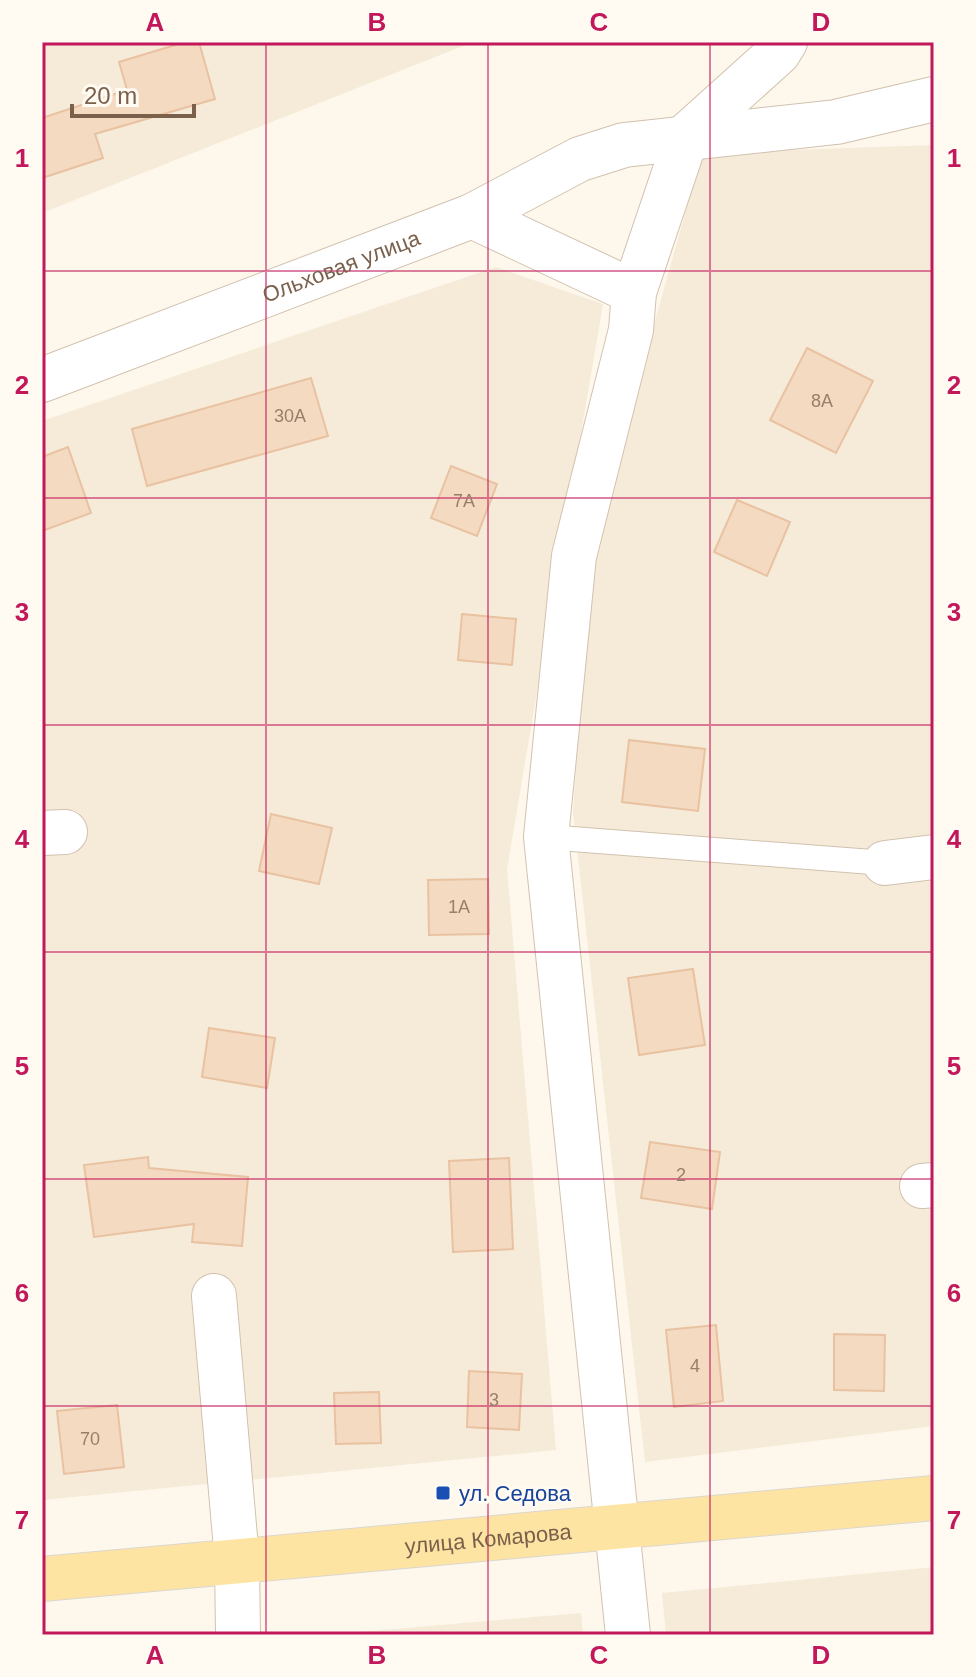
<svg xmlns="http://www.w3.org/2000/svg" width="976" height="1677" viewBox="0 0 976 1677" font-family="Arial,sans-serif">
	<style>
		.residential { fill: #f6ebd9 }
		.building { fill: #f4dac1; stroke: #e8c2a1; stroke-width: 2 }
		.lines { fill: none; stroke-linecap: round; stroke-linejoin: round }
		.service-casing { stroke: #d2c1af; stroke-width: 26 }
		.minor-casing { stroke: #d2c1af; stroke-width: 46 }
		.primary-casing { stroke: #ddd6d0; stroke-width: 46 }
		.service { stroke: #fff; stroke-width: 24 }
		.minor { stroke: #fff; stroke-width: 44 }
		.primary { stroke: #fde4a2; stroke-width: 44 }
		.grid { fill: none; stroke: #c2185b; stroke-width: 2; stroke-opacity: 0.55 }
		.transit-dot { fill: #1a4fb4; stroke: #fffbf2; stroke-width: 3 }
		.labels { text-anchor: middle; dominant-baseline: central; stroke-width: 6; stroke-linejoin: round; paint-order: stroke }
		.number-label { font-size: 18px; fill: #997f69 }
		.street-label { font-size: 22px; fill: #7b614c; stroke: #fffbf2 }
		.transit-label { font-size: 22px; fill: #164399; stroke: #fffbf2; text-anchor: start }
		.neatline { fill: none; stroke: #c2185b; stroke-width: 3 }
		.grid-label { font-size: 26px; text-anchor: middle; font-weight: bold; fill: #c2185b }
	</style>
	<rect width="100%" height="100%" fill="#fdf8eb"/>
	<!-- residential -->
	<g class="residential">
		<polygon points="42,42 473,42 42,213"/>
		<polygon points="934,145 934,1426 645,1462 573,812 590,553 702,153"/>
		<polygon points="496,267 603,304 507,869 556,1450 42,1500 42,421"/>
		<polygon points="934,1567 934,1635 666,1635 662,1593"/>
		<polygon points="581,1613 583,1635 325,1635"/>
	</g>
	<!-- building -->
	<g class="building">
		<polygon points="185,42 199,42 215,99 95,134 103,158 42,178 42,118 127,90 119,62"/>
		<polygon points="807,348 873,381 836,453 770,420"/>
		<polygon points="311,378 328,436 147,486 132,429"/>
		<polygon points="68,447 91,513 42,531 42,457"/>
		<polygon points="451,466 497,484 477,536 431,518"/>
		<polygon points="737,500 790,522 767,576 714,552"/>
		<polygon points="462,614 516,619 512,665 458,660"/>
		<polygon points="629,740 705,749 698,811 622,802"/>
		<polygon points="271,814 332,828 319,884 259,871"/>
		<polygon points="488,879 489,934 429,935 428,880"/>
		<polygon points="693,969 705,1045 639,1055 628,978"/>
		<polygon points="209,1028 275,1038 267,1088 202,1077"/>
		<polygon points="650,1142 720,1152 712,1209 641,1198"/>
		<polygon points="148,1157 149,1168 248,1177 242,1246 192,1242 194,1224 94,1237 84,1165"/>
		<polygon points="509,1158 513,1249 453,1252 449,1161"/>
		<polygon points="716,1325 723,1401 674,1407 666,1330"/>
		<polygon points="834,1334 885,1335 884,1391 834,1390"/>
		<polygon points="469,1371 522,1374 519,1430 467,1427"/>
		<polygon points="379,1392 381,1443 336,1444 334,1393"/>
		<polygon points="117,1405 124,1467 64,1474 57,1411"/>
	</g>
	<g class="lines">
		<defs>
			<polyline id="service" points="546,837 885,863"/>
			<g id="minor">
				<polyline points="472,216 580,159 624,145 836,122 934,99"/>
				<path id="s1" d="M 42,380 L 472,216 L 634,292"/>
				<polyline points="42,833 65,832"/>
				<polyline points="885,863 934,857"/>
				<polyline points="922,1186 934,1185"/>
				<polyline points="214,1296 237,1560 238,1635"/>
				<polyline points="628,1635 546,837 574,556 631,330 634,292 687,135 778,53 785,42"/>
			</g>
			<g id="primary">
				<path id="s2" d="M 42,1579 L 934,1498"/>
			</g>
		</defs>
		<!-- service casing -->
		<use href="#service" class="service-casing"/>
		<!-- minor casing -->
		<use href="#minor" class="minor-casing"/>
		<!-- primary casing -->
		<use href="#primary" class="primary-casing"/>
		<!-- service -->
		<use href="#service" class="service"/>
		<!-- minor -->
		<use href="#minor" class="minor"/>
		<!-- primary -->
		<use href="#primary" class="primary"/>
	</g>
	<!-- grid -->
	<path class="grid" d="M 266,42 L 266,1635M 488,42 L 488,1635M 710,42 L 710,1635M 42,271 L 934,271M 42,498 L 934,498M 42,725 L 934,725M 42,952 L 934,952M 42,1179 L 934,1179M 42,1406 L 934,1406"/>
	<!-- markers -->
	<rect class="transit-dot" x="435" y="1485" width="16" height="16" rx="4"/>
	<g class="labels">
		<!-- number labels -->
		<g class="number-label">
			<text x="822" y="401">8А</text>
			<text x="290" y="416">30А</text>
			<text x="464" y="501">7А</text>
			<text x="459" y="907">1А</text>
			<text x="681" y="1175">2</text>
			<text x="695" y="1366">4</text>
			<text x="494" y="1400">3</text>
			<text x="90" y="1439">70</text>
		</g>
		<!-- street labels -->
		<g class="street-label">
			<text stroke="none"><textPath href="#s1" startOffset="320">Ольховая улица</textPath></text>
			<text stroke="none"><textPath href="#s2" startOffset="448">улица Комарова</textPath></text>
		</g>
		<!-- transit labels -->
		<g class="transit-label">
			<text x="459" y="1493">ул. Седова</text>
		</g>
	</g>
	<!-- border -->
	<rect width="976" height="1677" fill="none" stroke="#fffbf2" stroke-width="88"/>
	<!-- scale -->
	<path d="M72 104v12h122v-12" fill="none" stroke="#7b614c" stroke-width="4"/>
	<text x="84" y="104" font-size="24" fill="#7b614c" stroke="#fffbf2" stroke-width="6" paint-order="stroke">20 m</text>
	<rect x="44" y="44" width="888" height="1589" class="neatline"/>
	<g class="grid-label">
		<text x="155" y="31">A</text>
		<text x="377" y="31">B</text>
		<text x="599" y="31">C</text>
		<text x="821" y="31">D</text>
		<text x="22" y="167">1</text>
		<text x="954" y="167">1</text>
		<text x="22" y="394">2</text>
		<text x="954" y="394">2</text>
		<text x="22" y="621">3</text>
		<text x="954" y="621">3</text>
		<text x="22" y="848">4</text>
		<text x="954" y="848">4</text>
		<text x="22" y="1075">5</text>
		<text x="954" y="1075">5</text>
		<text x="22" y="1302">6</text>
		<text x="954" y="1302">6</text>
		<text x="22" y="1529">7</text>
		<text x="954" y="1529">7</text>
		<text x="155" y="1664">A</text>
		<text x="377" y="1664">B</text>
		<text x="599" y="1664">C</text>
		<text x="821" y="1664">D</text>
	</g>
</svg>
